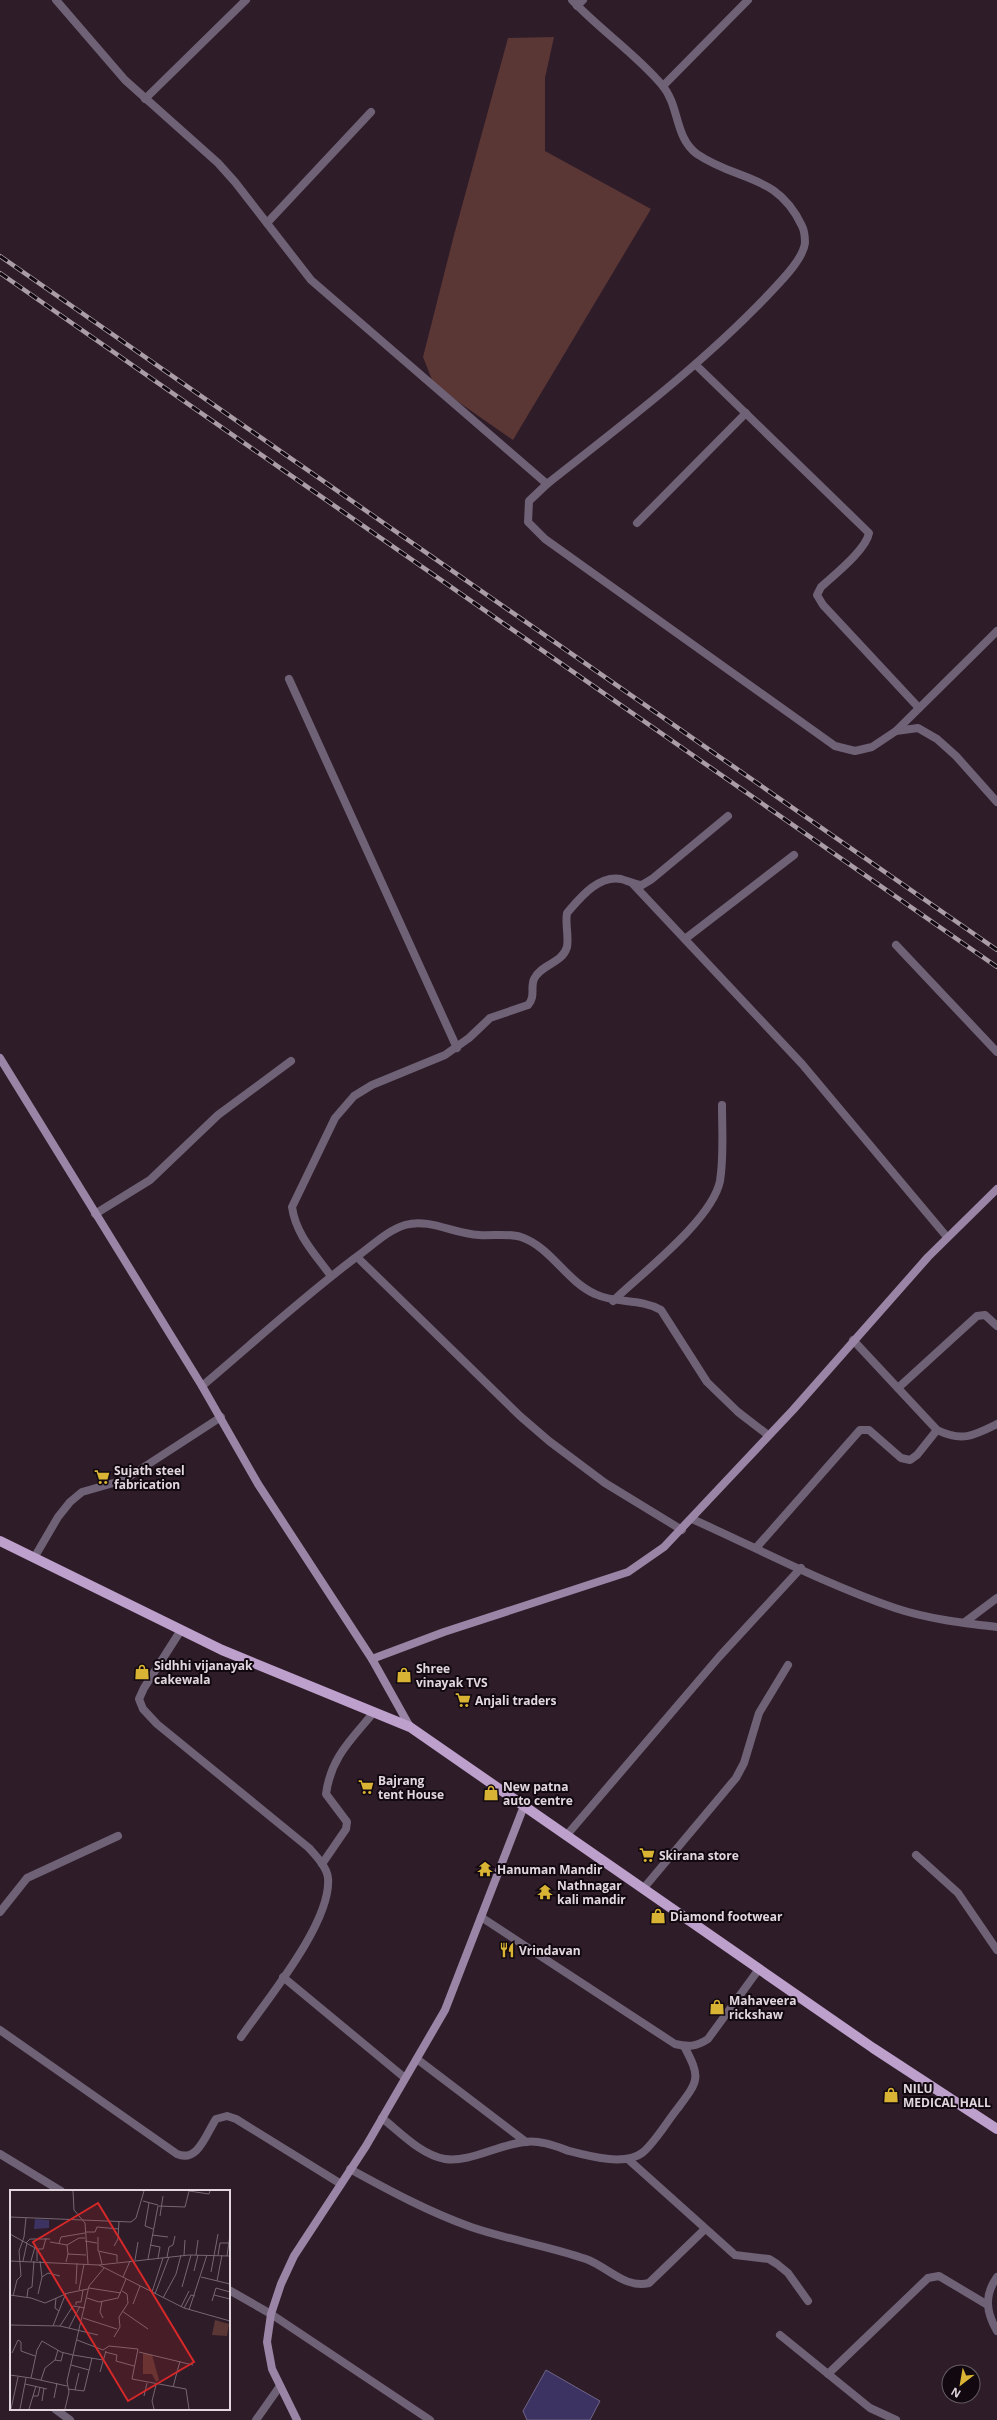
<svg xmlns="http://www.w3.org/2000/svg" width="997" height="2420" viewBox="0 0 997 2420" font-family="'Open Sans',sans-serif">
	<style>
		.green { fill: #5a3635 }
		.water { fill: #3d3362; stroke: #6f6488 }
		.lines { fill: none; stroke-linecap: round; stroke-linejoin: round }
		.lane { stroke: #6f6276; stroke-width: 8 }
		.street { stroke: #6f6276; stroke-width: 8 }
		.secondary { stroke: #9b85a6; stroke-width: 8 }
		.primary { stroke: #bda0cb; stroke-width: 10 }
		.rail-casing { stroke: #ab9da6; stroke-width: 4.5 }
		.rail { stroke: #11090f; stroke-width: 3; stroke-dasharray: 9; stroke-linecap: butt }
		.labels { text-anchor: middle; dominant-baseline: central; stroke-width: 4; stroke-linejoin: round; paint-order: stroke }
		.poi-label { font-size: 12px; font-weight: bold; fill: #e3d7df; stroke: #11090f; text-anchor: start }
		.inset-road { fill: none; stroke: #766772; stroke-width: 1 }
		.view { fill: #d62828; fill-opacity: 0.15; stroke: #d62828; stroke-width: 2 }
		.inset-edge { fill: none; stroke: #e3d7df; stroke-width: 2 }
	</style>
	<rect width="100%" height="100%" fill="#2e1c29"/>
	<!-- green -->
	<polygon class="green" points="554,37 545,78 545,151 651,209 513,440 434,385 423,357 454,235 508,38"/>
	<!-- water -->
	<polygon class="water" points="546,2370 600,2401 590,2420 527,2420 523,2411"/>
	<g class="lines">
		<!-- lane -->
		<g class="lane">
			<polyline points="55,2409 70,2420"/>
			<polyline points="256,2420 280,2386"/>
		</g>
		<!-- street -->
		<g class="street">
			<polyline points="56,0 125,80 218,163 235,182 311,280 547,484"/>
			<path d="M 572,0 C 600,30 636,54 662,85 C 680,106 674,137 697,154 C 738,182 777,173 802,226 C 804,230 805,239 805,243 C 803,260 779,283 768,295 C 700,366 623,424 547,484 L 529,501 L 528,522 L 545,539 L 835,746 L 855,751 L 872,747 L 896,731 L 918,728 L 937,739 L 956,756 L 997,802"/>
			<polyline points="577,6 583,0"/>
			<polyline points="663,86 748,0"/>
			<polyline points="145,99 246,0"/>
			<polyline points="267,223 371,112"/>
			<path d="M 696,365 L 869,533 C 866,550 834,575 821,587 L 817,595 L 823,605 L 919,708"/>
			<polyline points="637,523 746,413"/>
			<polyline points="289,679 457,1048"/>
			<polyline points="896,731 997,631"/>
			<polyline points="633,884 802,1064 947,1237"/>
			<polyline points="685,939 794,855"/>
			<polyline points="896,945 997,1052"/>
			<polyline points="95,1214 150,1180 218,1115 291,1061"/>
			<polyline points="357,1257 520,1416 549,1441 605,1483 682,1530"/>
			<path d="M 331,1276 C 315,1254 296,1235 292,1207 L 335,1118 L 354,1096 L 372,1085 L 445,1055 L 469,1038 L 490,1018 L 528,1005 C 536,996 530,988 534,979 C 541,964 562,964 567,947 C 569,936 565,924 567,913 C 580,898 598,875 621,879 C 628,881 634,884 642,885 L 652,879 L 728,816"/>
			<path d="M 613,1301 C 642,1273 712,1220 720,1181 C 724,1157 722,1129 722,1105"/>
			<path d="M 853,1340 L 937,1430 C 962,1442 973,1436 997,1424"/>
			<path d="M 202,1386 C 253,1343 302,1298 355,1258 C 371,1247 386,1231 405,1225 C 430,1218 454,1234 479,1235 C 493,1236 508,1233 521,1237 C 551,1247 566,1281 595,1294 C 616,1304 640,1298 661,1310 L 707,1382 L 738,1412 L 768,1435"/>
			<polyline points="898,1388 977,1316 985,1315 997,1326"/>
			<path d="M 692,1519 C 759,1549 825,1584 895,1608 C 928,1619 963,1623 997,1627"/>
			<polyline points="756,1548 860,1430 869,1430 901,1458 910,1460 917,1455 937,1430"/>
			<polyline points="34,1558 58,1517 70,1502 82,1492 124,1480 221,1417"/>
			<polyline points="965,1622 997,1598"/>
			<path d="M 181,1630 L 144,1688 L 139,1699 L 143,1709 L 157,1724 L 309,1848 C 316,1856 327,1867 328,1878 C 332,1922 266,2001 241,2037"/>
			<polyline points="566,1836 719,1657 801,1568"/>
			<polyline points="916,1855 958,1893 997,1950"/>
			<path d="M 322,1864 L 346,1829 L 347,1822 L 326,1794 C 331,1757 351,1740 374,1712"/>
			<polyline points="643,1889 736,1778 744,1763 759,1713 788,1665"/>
			<polyline points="0,1912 27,1878 118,1836"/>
			<path d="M 481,1917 L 675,2044 C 688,2047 696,2047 708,2039 L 759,1969"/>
			<polyline points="283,1977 405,2078"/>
			<path d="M 0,2030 L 177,2154 C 198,2163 206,2134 216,2119 L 227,2116 L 236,2119 L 341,2184"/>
			<polyline points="417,2059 526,2142"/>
			<path d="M 382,2118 C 400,2132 421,2155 445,2159 C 469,2163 500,2144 525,2142 C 540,2140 555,2146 569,2151 C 588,2156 625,2166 642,2153 C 654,2144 668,2120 678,2108 C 699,2080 701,2078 684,2046"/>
			<polyline points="0,2154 61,2191"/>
			<polyline points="629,2160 735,2255 769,2259 777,2264 788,2273 808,2301"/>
			<path d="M 350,2169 C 390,2191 429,2212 471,2227 C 509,2240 549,2246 586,2259 C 608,2267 625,2289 649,2283 L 705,2229"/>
			<path d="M 997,2277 C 984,2295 986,2312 997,2331"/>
			<polyline points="229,2290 271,2314 430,2420"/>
			<polyline points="780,2335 870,2408 896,2420"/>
			<polyline points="828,2374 928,2278 939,2276 986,2304"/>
		</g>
		<!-- secondary -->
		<g class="secondary">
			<polyline points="0,1058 202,1386 258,1484 372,1659 410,1727"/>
			<polyline points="372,1659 444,1632 628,1572 664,1547 793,1410 928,1257 997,1189"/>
			<polyline points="297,2420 272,2369 267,2342 271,2314 281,2284 294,2256 366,2146 445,2010 524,1806"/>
		</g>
		<!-- primary -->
		<polyline class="primary" points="0,1541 222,1650 410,1727 873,2048 997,2129"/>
		<defs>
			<g id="rail">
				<polyline points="0,256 997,950"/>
				<polyline points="0,273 997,967"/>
			</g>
		</defs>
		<!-- rail casing -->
		<use href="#rail" class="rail-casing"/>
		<!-- rail -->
		<use href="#rail" class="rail"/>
	</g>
	<!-- icons -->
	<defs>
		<symbol id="supermarket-bare" viewBox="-9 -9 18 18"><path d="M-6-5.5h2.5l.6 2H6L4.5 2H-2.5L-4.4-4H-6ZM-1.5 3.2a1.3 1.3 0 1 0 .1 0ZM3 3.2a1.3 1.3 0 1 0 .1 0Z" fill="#d9b334" stroke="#11090f" stroke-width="2.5" paint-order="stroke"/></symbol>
		<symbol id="shop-bare" viewBox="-9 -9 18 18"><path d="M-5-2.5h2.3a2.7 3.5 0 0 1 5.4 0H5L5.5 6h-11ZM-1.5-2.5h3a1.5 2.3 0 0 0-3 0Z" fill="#d9b334" stroke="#11090f" stroke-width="2.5" paint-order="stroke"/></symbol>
		<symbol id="temple-bare" viewBox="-9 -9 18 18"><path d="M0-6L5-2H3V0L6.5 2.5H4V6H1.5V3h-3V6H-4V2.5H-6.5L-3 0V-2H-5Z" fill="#d9b334" stroke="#11090f" stroke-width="2.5" paint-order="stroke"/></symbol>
		<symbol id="restaurant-bare" viewBox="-9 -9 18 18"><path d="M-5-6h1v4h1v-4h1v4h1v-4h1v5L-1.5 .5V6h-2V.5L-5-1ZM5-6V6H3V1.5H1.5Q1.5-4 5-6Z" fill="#d9b334" stroke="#11090f" stroke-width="2.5" paint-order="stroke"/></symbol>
	</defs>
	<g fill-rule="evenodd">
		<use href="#supermarket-bare" x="91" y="1466" width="22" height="22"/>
		<use href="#shop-bare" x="131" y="1661" width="22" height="22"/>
		<use href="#shop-bare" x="393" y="1664" width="22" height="22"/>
		<use href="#supermarket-bare" x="452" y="1689" width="22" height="22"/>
		<use href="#supermarket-bare" x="355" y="1776" width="22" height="22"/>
		<use href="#shop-bare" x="480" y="1782" width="22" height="22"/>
		<use href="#supermarket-bare" x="636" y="1844" width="22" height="22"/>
		<use href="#temple-bare" x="474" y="1858" width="22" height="22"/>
		<use href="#temple-bare" x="534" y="1881" width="22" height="22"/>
		<use href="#shop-bare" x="647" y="1905" width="22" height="22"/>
		<use href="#restaurant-bare" x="496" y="1939" width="22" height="22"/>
		<use href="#shop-bare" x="706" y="1996" width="22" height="22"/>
		<use href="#shop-bare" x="880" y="2084" width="22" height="22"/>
	</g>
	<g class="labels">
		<!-- poi labels -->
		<g class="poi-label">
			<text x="114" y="1470">Sujath steel<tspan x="114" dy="14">fabrication</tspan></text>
			<text x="154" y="1665">Sidhhi vijanayak<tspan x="154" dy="14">cakewala</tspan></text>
			<text x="416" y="1668">Shree<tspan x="416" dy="14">vinayak TVS</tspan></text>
			<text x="475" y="1700">Anjali traders</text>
			<text x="378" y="1780">Bajrang<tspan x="378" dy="14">tent House</tspan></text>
			<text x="503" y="1786">New patna<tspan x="503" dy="14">auto centre</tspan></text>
			<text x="659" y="1855">Skirana store</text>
			<text x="497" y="1869">Hanuman Mandir</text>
			<text x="557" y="1885">Nathnagar<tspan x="557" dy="14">kali mandir</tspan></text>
			<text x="670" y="1916">Diamond footwear</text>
			<text x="519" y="1950">Vrindavan</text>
			<text x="729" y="2000">Mahaveera<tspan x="729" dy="14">rickshaw</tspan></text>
			<text x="903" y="2088">NILU<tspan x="903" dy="14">MEDICAL HALL</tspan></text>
		</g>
	</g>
	<!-- overview -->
	<g transform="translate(10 2190)">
		<rect width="220" height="220" fill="#2e1c29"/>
		<path d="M 205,130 L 219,134 L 217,146 L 202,145 ZM 133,163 L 142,165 L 149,190 L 146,192 L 142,184 L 133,184 Z" fill="#5a3635"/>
		<path d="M 25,29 L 39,30 L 39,38 L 24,39 Z" fill="#3d3362"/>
		<path class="inset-road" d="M 63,1 L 64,20 L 75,33 L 78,74M 179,1 L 199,4 L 200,1M 133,11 L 148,15M 139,13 L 135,36 L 143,39M 150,26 L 153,6M 0,27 L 121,32 L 126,28 L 134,1M 75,42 L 85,42 L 87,37 L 109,39M 0,44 L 27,59 L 27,71M 142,45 L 158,47M 88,47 L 88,61 L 107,65 L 107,72M 75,51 L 87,53M 40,52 L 57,55M 16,53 L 20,49 L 40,49M 49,53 L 51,47 L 75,43M 140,55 L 150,57 L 148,68M 104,56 L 108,49 L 109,31M 28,59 L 33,59 L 36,48M 89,62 L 92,74M 58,64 L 57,55 L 69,48 L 75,48M 174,65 L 175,50M 186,65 L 188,50M 208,65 L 210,53 L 219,53M 217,66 L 220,45M 157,67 L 159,57 L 163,55 L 165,46M 138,69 L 148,16 L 175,17 L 179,1M 125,70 L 128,52M 0,71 L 89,75 L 179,65 L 220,66M 13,71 L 17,53M 21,71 L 25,57M 56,72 L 58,64 L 76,65M 89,75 L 174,118 L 220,131M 184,81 L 188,65M 201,82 L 208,44M 32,87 L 38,83 L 50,86M 113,87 L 120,71M 191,87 L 220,94M 207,91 L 212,65M 66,94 L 67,73M 172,97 L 181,65M 79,98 L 111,103M 69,100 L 74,74M 142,102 L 153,68M 28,104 L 32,87 L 30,71M 145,104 L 159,67M 0,105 L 21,108 L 35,113 L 58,103 L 78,99M 204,105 L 220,109M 3,106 L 7,90 L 11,86 L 9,61 L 14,47 L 16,28M 17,107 L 18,99 L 22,97 L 24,71M 46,108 L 45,118 L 49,121M 77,108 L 89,112 L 108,108 L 116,89M 153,108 L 166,84 L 171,65M 92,111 L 90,122 L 93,128M 202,111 L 206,98 L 220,102M 123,114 L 130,96M 66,115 L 66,112 L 71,112 L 73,100M 171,117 L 179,101M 174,118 L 181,105 L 185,106M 179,120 L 197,65M 112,121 L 138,139M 73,128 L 107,139M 0,135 L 50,136 L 88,145M 43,136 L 56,103M 50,136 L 63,116 L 75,118M 59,138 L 70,116M 220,138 L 220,156M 104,147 L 110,137 L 109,127 L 118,113 L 117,104 L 112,101M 67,150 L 93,160 L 99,156 L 128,159 L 122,189 L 176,199 L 179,219M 95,162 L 107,165 L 106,171 L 124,176M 129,162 L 183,175M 2,163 L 8,150 L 11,152 L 11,161 L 25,166M 63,165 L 93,170M 45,170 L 51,171 L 53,163M 61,175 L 79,180M 90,182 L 96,161M 0,185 L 21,188 L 27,160 L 32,151 L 51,162 L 63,165M 21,188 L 57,196M 31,190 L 35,178 L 45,170 L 48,160M 15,194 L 37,199M 163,197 L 170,171M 58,199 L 74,201 L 82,168M 65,200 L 69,183M 23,206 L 28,206 L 30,197M 134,206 L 137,193M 44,208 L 47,193M 32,211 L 34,198M 1,219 L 8,187M 10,219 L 16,188M 19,219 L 26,196M 55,219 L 59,202 L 57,191 L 79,96 L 94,78M 144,219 L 142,211 L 146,195"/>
		<path class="view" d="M 88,13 L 184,172 L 118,211 L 23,52 Z"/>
		<rect width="220" height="220" class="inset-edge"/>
	</g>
	<!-- north arrow -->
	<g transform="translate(961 2384) rotate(211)"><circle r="19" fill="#11090f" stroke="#655b62"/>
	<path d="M0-3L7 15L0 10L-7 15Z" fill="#d9b334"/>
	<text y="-6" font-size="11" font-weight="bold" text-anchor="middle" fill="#e3d7df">N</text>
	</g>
</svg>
